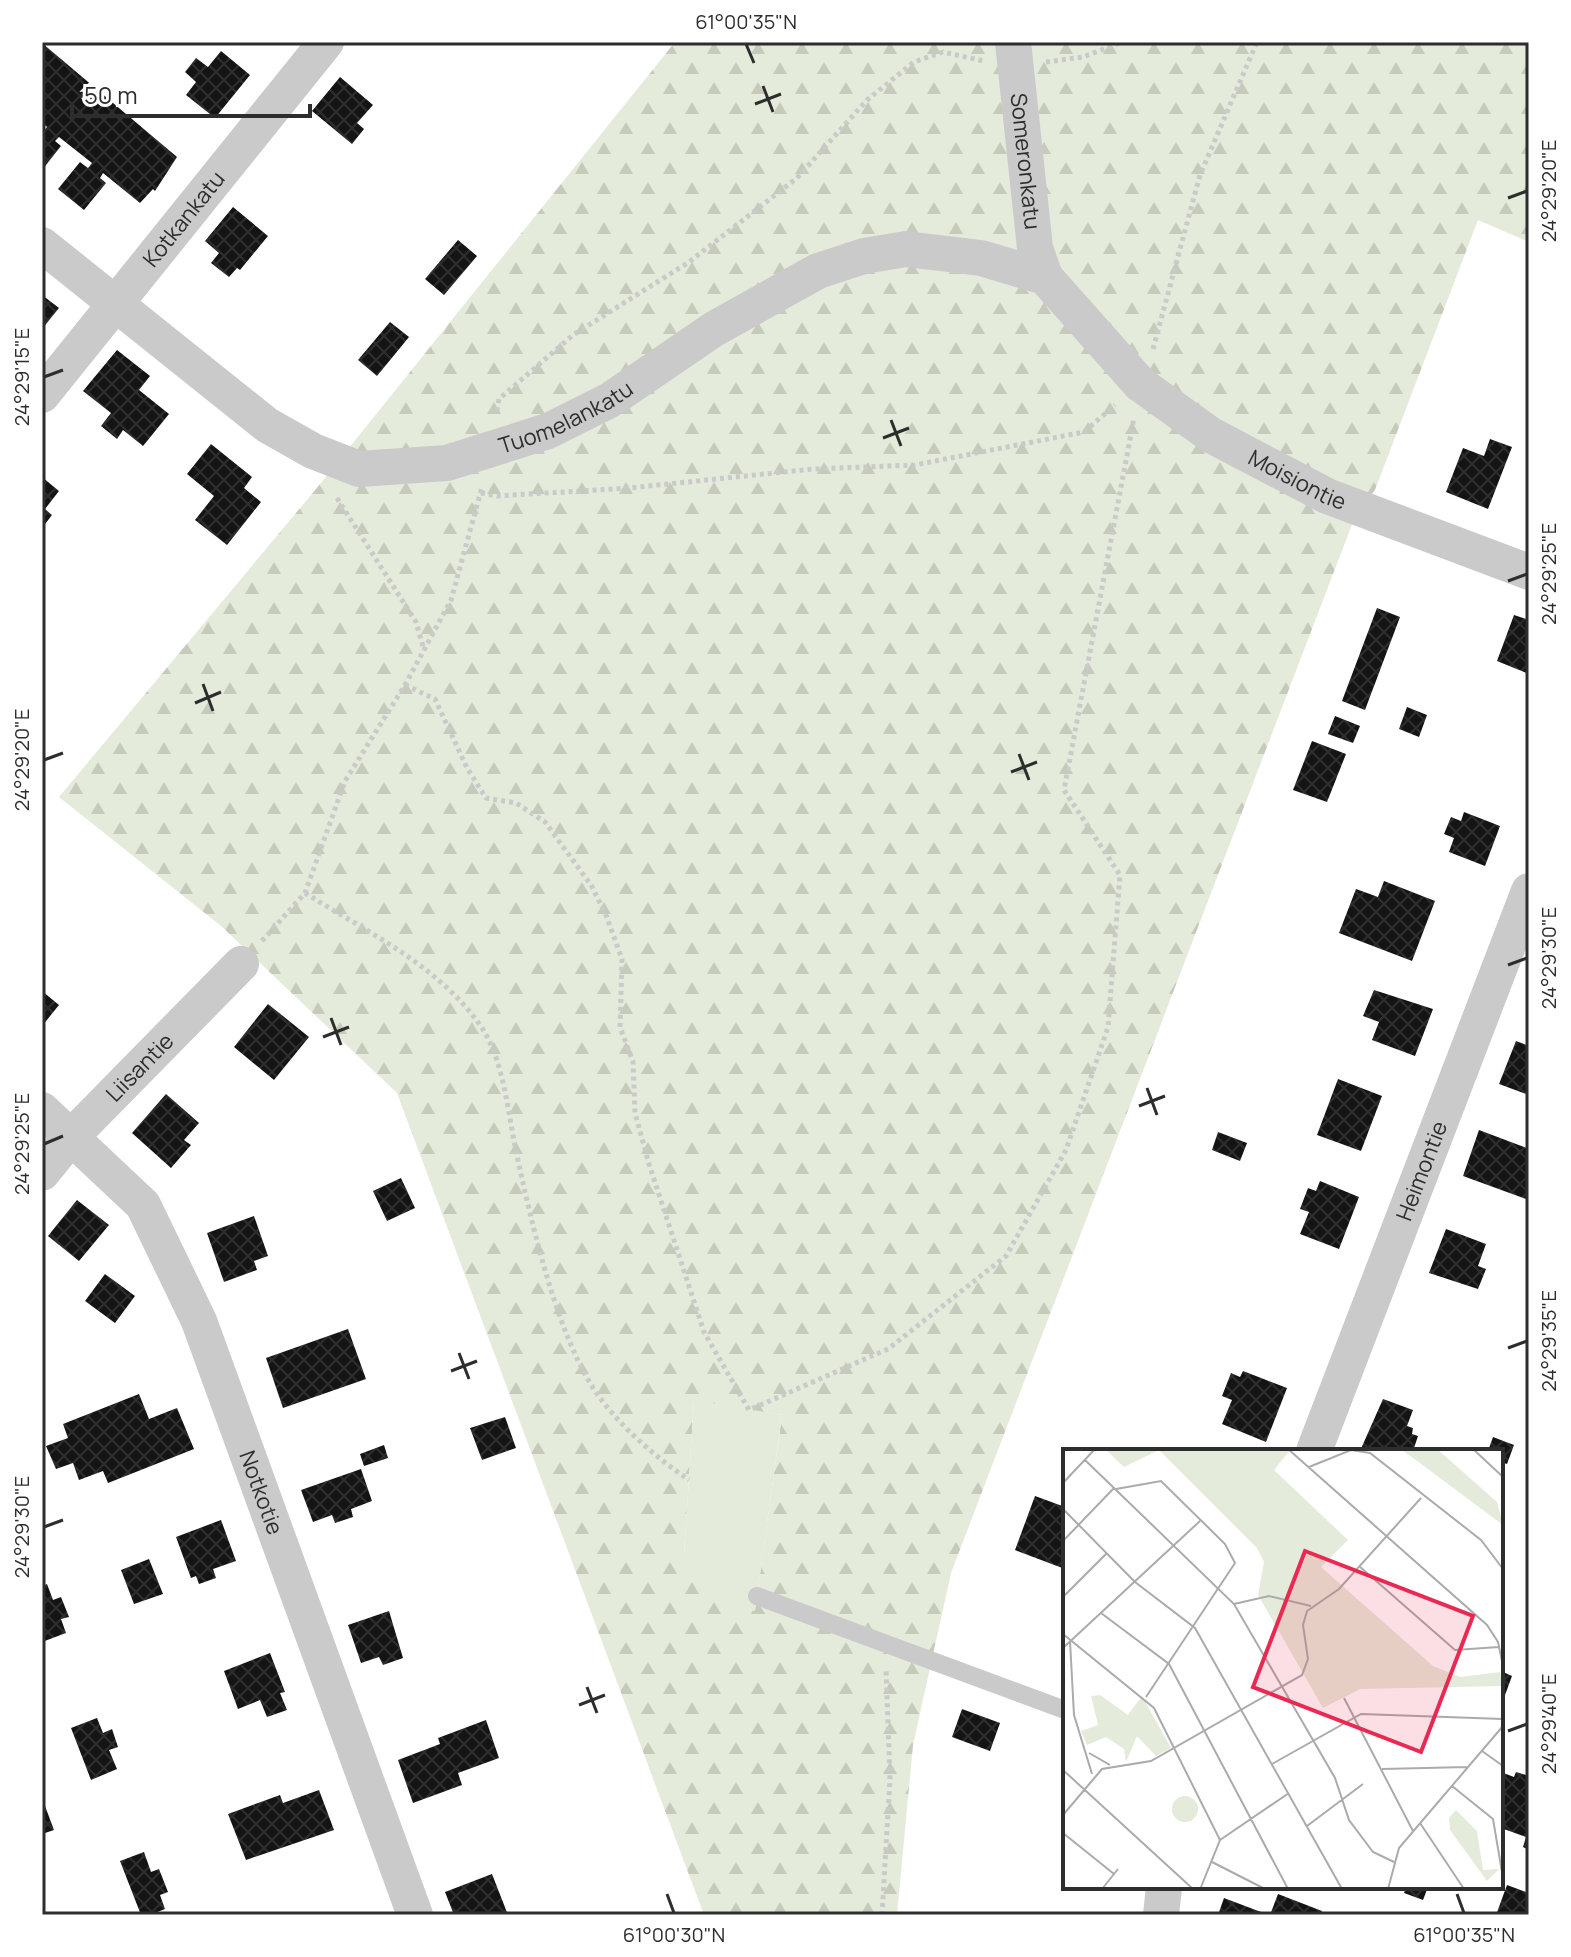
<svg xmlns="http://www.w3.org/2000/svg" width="1571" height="1957" viewBox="0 0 1571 1957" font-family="Manrope,sans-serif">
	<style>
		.forest { fill: url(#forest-firs); fill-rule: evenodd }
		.green { fill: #e5ebda }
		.building { fill: url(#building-cross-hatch) }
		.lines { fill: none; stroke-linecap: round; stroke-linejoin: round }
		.path { stroke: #cacaca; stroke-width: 5; stroke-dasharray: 4 4; stroke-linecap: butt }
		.lane { stroke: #cacaca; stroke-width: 18 }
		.street { stroke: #cacaca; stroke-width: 36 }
		.ticks { fill: none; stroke: #2d2d2d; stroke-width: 3 }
		.labels { text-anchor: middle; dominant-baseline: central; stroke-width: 8; stroke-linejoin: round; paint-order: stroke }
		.street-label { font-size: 22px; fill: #2d2d2d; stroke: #fff }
		.inset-road { fill: none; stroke: #ababab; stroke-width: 2 }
		.view { fill: #ea2953; fill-opacity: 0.15; stroke: #ea2953; stroke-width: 4 }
		.inset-edge { fill: none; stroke: #2d2d2d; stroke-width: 4 }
		.neatline { fill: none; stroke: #2d2d2d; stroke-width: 3 }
		.ticks-label { font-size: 20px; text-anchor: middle; fill: #2d2d2d }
	</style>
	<defs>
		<pattern id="forest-firs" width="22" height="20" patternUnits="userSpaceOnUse" patternTransform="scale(2)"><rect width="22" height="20" fill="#e5ebda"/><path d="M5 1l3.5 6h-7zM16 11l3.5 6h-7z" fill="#c5cabb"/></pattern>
		<pattern id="building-cross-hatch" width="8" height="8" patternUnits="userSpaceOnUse" patternTransform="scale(2)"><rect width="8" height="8" fill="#141414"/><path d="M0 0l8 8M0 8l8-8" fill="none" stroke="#2e2e2e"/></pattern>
	</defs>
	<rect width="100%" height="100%" fill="#fff"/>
	<!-- forest -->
	<path class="forest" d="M 675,42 L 1529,42 L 1529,242 L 1478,220 L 1375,490 L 1356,514 L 951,1573 L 913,1745 L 897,1915 L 704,1915 L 397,1093 L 221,926 L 59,797 L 316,489 ZM 694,1401 L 782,1415 L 755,1610 L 684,1554 Z"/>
	<!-- green -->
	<polygon class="green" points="694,1400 782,1415 755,1611 701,1591 684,1554"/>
	<!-- building -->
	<g class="building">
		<polygon points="42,43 177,157 155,191 153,189 140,203 103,173 100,178 106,183 84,210 58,189 80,162 88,168 92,163 59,137 55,141 61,146 42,170 42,133 47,127 42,123"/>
		<polygon points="221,51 250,75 215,118 186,95 196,82 185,72 196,58 208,67"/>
		<polygon points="340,77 373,105 357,123 364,129 352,144 312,111"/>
		<polygon points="233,207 268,236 240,270 237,268 229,277 211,263 219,253 205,241"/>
		<polygon points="458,240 477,256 444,295 425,279"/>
		<polygon points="42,295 59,308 42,329"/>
		<polygon points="390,322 409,337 377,376 358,360"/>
		<polygon points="117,350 150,376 139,390 169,414 143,446 123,430 117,439 101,426 111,413 83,391"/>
		<polygon points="1490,439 1512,447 1488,509 1446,492 1463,448 1484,456"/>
		<polygon points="211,444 252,477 244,488 261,502 227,545 195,520 214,496 187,474"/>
		<polygon points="42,477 59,491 45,509 52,515 42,528"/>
		<polygon points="1377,608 1400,617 1365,710 1342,701"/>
		<polygon points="1514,615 1529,620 1529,674 1497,661"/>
		<polygon points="1407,707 1427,715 1419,737 1399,729"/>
		<polygon points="1335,716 1360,726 1353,743 1328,734"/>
		<polygon points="1312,741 1346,754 1327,802 1293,790"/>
		<polygon points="1464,812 1500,826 1485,866 1449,852 1454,838 1444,834 1451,817 1461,821"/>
		<polygon points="1384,881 1435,901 1412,961 1339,933 1356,889 1378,897"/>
		<polygon points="1374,990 1433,1009 1415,1056 1372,1040 1379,1022 1363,1016"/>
		<polygon points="42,991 59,1005 42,1026"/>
		<polygon points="268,1004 309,1037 274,1080 234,1047"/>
		<polygon points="1516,1041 1529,1046 1529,1095 1499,1084"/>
		<polygon points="1338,1079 1382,1096 1361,1151 1317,1135"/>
		<polygon points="166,1094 199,1123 184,1140 191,1145 171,1168 132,1133"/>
		<polygon points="1479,1130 1529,1149 1529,1200 1463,1176"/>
		<polygon points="1218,1132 1247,1143 1240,1161 1212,1150"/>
		<polygon points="401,1178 415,1208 387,1221 373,1191"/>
		<polygon points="1320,1181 1359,1197 1339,1249 1300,1234 1309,1212 1300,1209 1308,1188 1316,1191"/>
		<polygon points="77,1200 109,1225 79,1261 48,1236"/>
		<polygon points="254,1216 268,1256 254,1261 257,1270 224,1282 207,1233"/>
		<polygon points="1446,1229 1486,1244 1478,1266 1486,1269 1478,1289 1429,1273"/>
		<polygon points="105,1274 135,1296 115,1323 85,1301"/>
		<polygon points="348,1329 366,1379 283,1408 266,1358"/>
		<polygon points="1243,1371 1287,1388 1266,1442 1222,1424 1232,1400 1222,1396 1231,1373 1240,1377"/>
		<polygon points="139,1394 149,1419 177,1408 194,1449 108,1483 103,1471 79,1480 73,1463 56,1469 46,1446 68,1438 63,1424"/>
		<polygon points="1383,1399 1413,1410 1407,1426 1413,1428 1412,1434 1418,1436 1413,1451 1360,1451"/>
		<polygon points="505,1417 516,1448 482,1460 470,1428"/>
		<polygon points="1493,1437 1514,1445 1507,1464 1501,1462 1501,1451 1488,1451"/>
		<polygon points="384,1445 388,1458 364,1466 360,1454"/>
		<polygon points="361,1469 372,1501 351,1509 353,1517 335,1523 332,1515 313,1522 301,1490"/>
		<polygon points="1035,1496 1065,1507 1065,1569 1015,1550"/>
		<polygon points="221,1520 236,1561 213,1569 216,1578 199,1584 196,1576 191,1578 176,1537"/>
		<polygon points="149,1559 163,1594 134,1604 121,1570"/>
		<polygon points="47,1584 53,1600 61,1597 69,1617 61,1619 66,1633 42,1642 42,1586"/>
		<polygon points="389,1611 403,1658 383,1665 379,1657 361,1663 348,1625"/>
		<polygon points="270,1653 285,1692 280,1693 287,1710 267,1717 260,1700 238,1709 224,1671"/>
		<polygon points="1501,1671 1512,1676 1501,1706"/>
		<polygon points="962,1709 1000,1723 990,1751 952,1737"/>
		<polygon points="97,1718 103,1733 112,1729 118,1747 109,1750 117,1769 91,1780 71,1728"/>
		<polygon points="486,1720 499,1758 458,1773 462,1785 413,1803 398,1760 440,1744 438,1738"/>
		<polygon points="1501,1772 1514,1777 1516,1772 1529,1776 1529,1850 1523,1847 1526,1837 1501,1828"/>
		<polygon points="319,1790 334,1830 246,1860 228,1814 280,1795 283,1803"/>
		<polygon points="42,1798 54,1830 42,1834"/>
		<polygon points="144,1852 151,1872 159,1869 168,1892 160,1895 165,1909 150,1915 141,1915 120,1861"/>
		<polygon points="492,1874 508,1915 454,1915 445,1892"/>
		<polygon points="1507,1885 1529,1893 1529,1915 1496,1915"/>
		<polygon points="1406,1887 1428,1887 1423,1900 1404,1893"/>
		<polygon points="1278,1894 1322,1911 1321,1915 1270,1915"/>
		<polygon points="1224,1898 1269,1915 1218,1915"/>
	</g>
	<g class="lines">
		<!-- path -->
		<g class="path">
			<polyline points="1046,62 1083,57 1122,42"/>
			<polyline points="1153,349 1200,175 1257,42"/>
			<polyline points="497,411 499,399 573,335 689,262 797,178 867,100 914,62 943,52 984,61"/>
			<polyline points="481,493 497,496 629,488 813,469 915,465 1084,432 1115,405"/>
			<polyline points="337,498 416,622 424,650"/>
			<polyline points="405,685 435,699 467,768 486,798 516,803 545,822 591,885 606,915 622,959 620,1027 633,1062 635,1113 649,1164 704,1332 749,1410 888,1349 1006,1256 1066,1150 1108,1027 1120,875 1064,790 1134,418"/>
			<path d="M 305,893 C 367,932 440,966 482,1028 C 504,1062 508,1113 516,1151 C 531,1221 558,1342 600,1398 C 624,1430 657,1458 689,1480"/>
			<polyline points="262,941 305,893 345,781 405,685 451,600 482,487"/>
			<polyline points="882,1915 890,1779 886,1668"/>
		</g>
		<!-- lane -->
		<polyline class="lane" points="757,1596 1065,1710"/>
		<!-- street -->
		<g class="street">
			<path id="s1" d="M 1013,42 L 1035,248 L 1045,277"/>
			<path id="s2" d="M 42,245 L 267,425 L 313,451 L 359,469 L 447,463 L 548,431 L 610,400 L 714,329 L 818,271 L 864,256 L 906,249 L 981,258 L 1045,277 L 1140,384 L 1211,435 L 1327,496 L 1529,572"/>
			<path id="s3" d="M 42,395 L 326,42"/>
			<path id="s4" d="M 42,1110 L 143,1205 L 199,1321 L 415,1915"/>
			<path id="s5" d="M 42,1173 L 72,1136 L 241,964"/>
			<path id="s6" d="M 1314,1451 L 1529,891"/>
			<polyline points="1161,1915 1164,1887"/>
		</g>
	</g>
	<!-- ticks -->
	<path class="ticks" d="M 746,44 L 754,63M 763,86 L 773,112M 755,104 L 781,94M 1508,198 L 1527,191M 44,377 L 63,370M 891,420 L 901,446M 883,438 L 909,428M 1508,581 L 1527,574M 203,684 L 213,711M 195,703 L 221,692M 1019,754 L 1029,780M 44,760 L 63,753M 1011,772 L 1037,762M 1508,965 L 1527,958M 331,1018 L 341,1045M 323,1037 L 349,1027M 1147,1088 L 1157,1115M 1139,1106 L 1165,1096M 44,1144 L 63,1136M 1508,1348 L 1527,1341M 459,1353 L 469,1379M 451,1371 L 477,1361M 44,1527 L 63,1520M 587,1687 L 597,1713M 579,1705 L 605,1695M 1508,1731 L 1527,1724M 667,1894 L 674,1913M 1457,1894 L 1464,1913"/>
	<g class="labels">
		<!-- street labels -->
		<g class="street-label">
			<text stroke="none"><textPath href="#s1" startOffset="120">Someronkatu</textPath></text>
			<text stroke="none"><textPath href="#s3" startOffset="226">Kotkankatu</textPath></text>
			<text stroke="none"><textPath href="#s2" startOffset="606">Tuomelankatu</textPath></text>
			<text stroke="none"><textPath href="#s2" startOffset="1460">Moisiontie</textPath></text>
			<text stroke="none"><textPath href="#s5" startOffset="144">Liisantie</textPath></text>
			<text stroke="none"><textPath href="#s6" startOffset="300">Heimontie</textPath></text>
			<text stroke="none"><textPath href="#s4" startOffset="450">Notkotie</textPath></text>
		</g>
	</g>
	<!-- overview -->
	<g transform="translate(1063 1449)">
		<rect width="440" height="440" fill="#fff"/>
		<path d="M 42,0 L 228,0 L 211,21 L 285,91 L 258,118 L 370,217 L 397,228 L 437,223 L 440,237 L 297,240 L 260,259 L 195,146 L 201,113 L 194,99 L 96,1 L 61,18 ZM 338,0 L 374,0 L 434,53 L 440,76 ZM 393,361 L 414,382 L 420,421 L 436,420 L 424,432 L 387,381 L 386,369 Z" fill="#e5ebda"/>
		<path d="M 37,246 L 65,266 L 79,247 L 108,299 L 93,307 L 74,287 L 63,313 L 61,300 L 43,288 L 24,296 L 18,282 L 35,276 L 28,247 ZM109 360a13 13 0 1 1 26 0a13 13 0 1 1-26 0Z" fill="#e5ebda"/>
		<path class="inset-road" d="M 225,0 L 424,176 L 435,193 L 440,217M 410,0 L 440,28M 22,11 L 171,155 L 272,329 L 286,371 L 310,403 L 331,413M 246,18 L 288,1 L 307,4 L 418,91 L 440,120M 0,34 L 32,0M 53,40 L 98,32 L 162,95 L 172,114 L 83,248M 0,60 L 72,133 L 132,179 L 279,440M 0,92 L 51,39M 296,117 L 392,201 L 436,198M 0,148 L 44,104M 171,155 L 206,147 L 248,157M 38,164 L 106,215 L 225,440M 0,185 L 91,259 L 157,391 L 138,438M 7,192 L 11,266 L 29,325M 0,199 L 137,72M 281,249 L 350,382M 419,302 L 440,317M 26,304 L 47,316M 209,315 L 298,265 L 440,270M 319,320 L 405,318M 0,321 L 130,440M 389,337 L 430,370 L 440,429M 0,366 L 39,320 L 88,312 L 239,226 L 245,210 L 240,176 L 244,162 L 276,140 L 358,49M 357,374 L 401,440M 244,377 L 300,335M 0,384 L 51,425M 157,391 L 226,344M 149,413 L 202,440M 39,440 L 55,420M 325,440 L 336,399 L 440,277"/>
		<path class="view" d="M 242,102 L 410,167 L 358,303 L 190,238 Z"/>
		<rect width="440" height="440" class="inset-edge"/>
	</g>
	<!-- border -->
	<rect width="1571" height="1957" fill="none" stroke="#ffffff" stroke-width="88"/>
	<!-- scale -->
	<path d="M72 104v12h238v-12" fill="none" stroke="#2d2d2d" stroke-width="4"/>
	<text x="84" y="104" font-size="24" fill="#2d2d2d" stroke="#ffffff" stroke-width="6" paint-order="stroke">50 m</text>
	<rect x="44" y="44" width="1483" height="1869" class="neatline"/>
	<g class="ticks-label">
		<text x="746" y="29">61°00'35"N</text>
		<text transform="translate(1549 191) rotate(-90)" y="7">24°29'20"E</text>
		<text transform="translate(22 377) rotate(-90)" y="7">24°29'15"E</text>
		<text transform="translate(1549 574) rotate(-90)" y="7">24°29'25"E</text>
		<text transform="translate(22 760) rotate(-90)" y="7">24°29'20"E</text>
		<text transform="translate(1549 958) rotate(-90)" y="7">24°29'30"E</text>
		<text transform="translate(22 1144) rotate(-90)" y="7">24°29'25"E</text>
		<text transform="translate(1549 1341) rotate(-90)" y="7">24°29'35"E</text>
		<text transform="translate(22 1527) rotate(-90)" y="7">24°29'30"E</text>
		<text transform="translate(1549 1724) rotate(-90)" y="7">24°29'40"E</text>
		<text x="674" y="1942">61°00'30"N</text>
		<text x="1464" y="1942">61°00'35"N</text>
	</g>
</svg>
